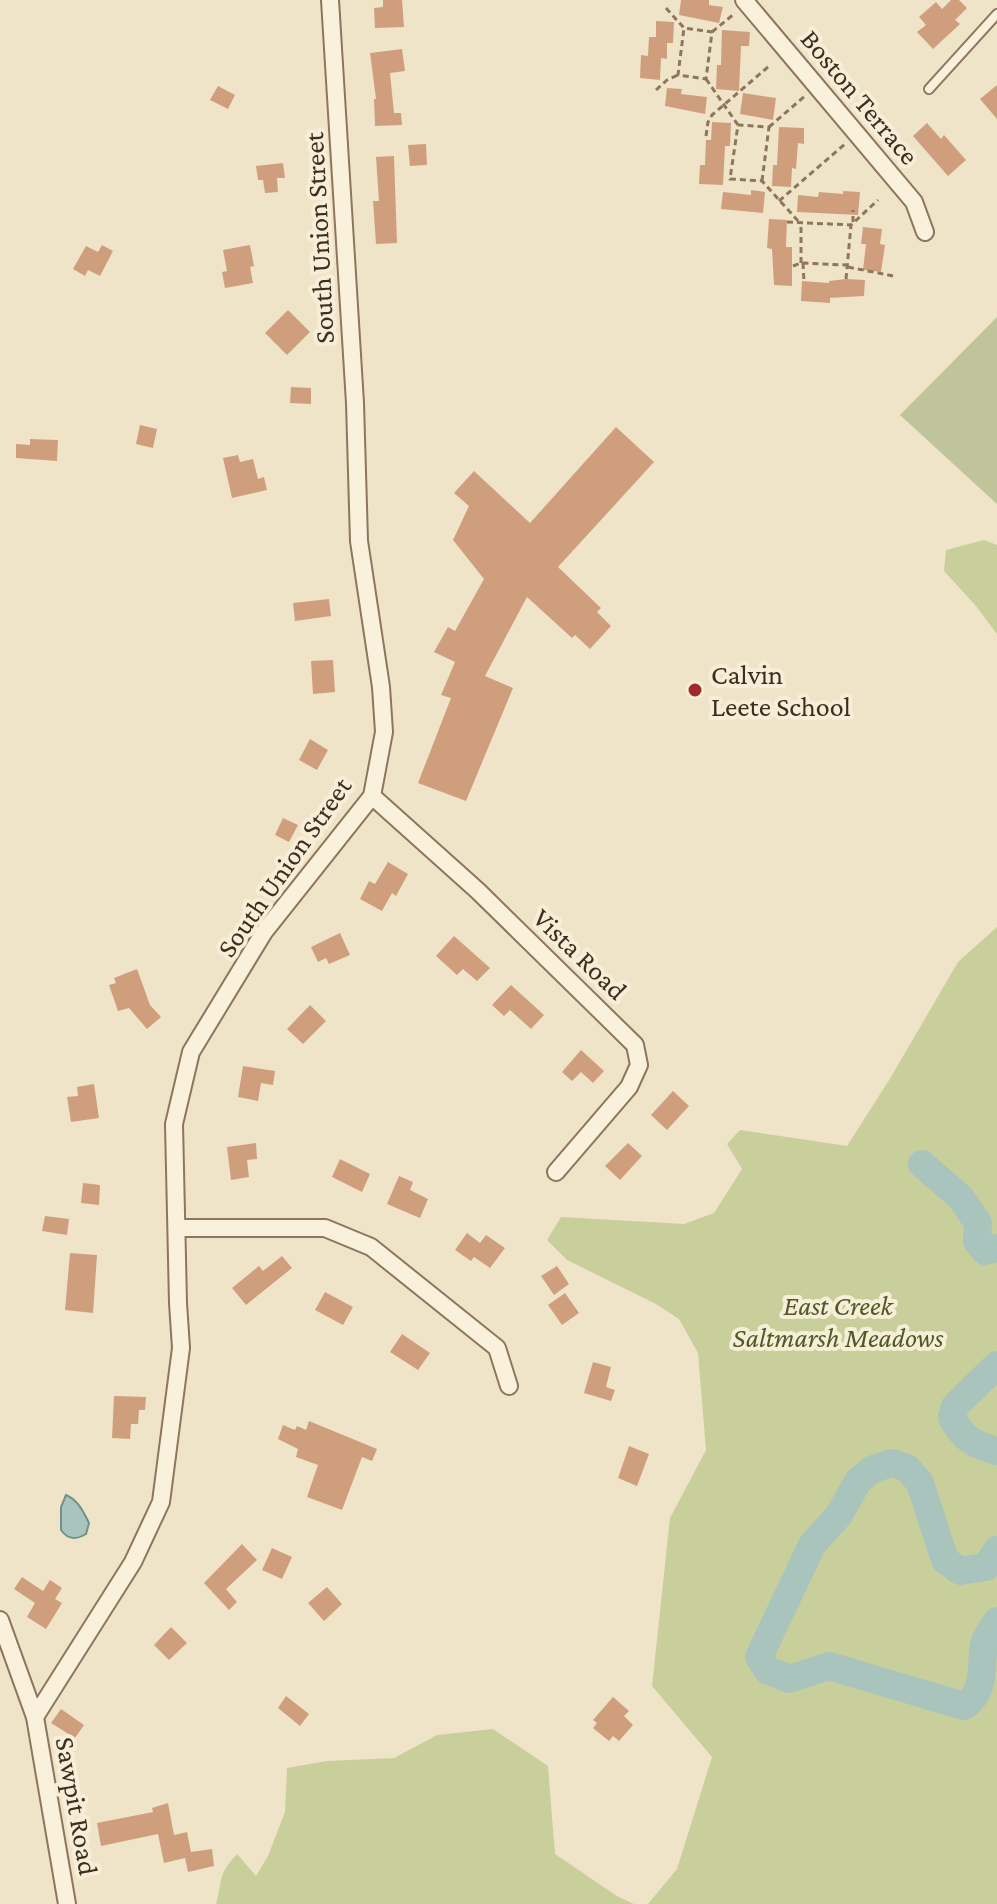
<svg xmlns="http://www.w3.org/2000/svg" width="997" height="1904" viewBox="0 0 997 1904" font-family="'Crimson Pro',serif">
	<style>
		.green { fill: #c9cf9b }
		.cemetery { fill: #bfc49a }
		.water { fill: #a9c4bc; stroke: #6f938a; stroke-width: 2 }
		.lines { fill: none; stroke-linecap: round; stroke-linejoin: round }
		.river { stroke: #a9c4bc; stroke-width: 28 }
		.building { fill: #cf9f7d }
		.service-casing { stroke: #8d765c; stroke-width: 12 }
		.minor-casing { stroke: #8d765c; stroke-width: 20 }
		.path { stroke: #8d765c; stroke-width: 3; stroke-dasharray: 6 4; stroke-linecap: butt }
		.service { stroke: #faf1dc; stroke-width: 8 }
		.minor { stroke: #faf1dc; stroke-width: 16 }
		.poi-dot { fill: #9e2a2b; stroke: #f7eed8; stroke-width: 3 }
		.labels { text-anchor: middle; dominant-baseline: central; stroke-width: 8; stroke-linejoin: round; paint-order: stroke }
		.street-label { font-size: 28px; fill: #3d2e20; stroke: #f7eed8 }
		.poi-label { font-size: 28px; fill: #3d2e20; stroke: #f7eed8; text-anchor: start }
		.park-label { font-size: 28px; font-style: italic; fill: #4d5a26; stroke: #f7eed8 }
	</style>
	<rect width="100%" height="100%" fill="#f0e4c8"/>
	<!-- green -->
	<g class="green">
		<polygon points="984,540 997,545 997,634 976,606 944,571 946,550"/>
		<polygon points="997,927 997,1904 648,1904 677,1869 712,1757 652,1686 670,1518 706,1450 698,1353 679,1319 656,1304 567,1260 547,1240 561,1217 684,1224 714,1213 742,1169 727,1144 740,1130 847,1146 891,1077 958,962"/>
		<path d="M 493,1729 L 548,1766 L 555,1854 L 617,1896 L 634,1904 L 216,1904 C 223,1880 217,1875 237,1854 L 256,1876 L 268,1856 L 285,1812 L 287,1768 L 327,1761 L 394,1758 L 437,1735 Z"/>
	</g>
	<!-- cemetery -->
	<polygon class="cemetery" points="997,317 997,504 900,415"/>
	<!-- water -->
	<path class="water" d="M 66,1495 C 78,1500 83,1511 89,1523 L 86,1534 C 76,1540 68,1540 61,1530 L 61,1507 Z"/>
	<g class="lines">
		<!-- river -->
		<g class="river">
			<polyline points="922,1164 960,1197 978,1223 977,1241 985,1251 997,1248"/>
			<path d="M 997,1365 L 955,1406 L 952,1418 C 963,1439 975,1445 997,1451"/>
			<path d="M 997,1550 L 986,1567 L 960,1571 L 945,1560 L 920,1483 L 907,1468 L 892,1463 L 873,1469 L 858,1481 L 839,1515 L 812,1545 L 759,1657 L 767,1670 L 789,1679 L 829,1666 L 964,1706 C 986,1692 980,1668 984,1645 C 986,1636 992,1628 997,1621"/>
		</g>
	</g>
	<!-- building -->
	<g class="building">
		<polygon points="383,0 402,0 404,27 375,28 374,8 383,7"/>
		<polygon points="681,0 709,0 709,5 723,7 719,23 679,15"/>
		<polygon points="951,0 959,0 967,8 955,20 960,24 933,49 917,32 926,25 919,17 936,2 942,9"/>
		<polygon points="656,21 674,22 673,43 667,43 667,59 661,58 660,80 640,78 641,55 648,56 649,37 656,37"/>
		<polygon points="722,30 750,32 749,46 741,46 739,91 716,89 717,65 721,65"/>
		<polygon points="402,49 405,71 390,73 394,113 401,113 402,125 375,126 374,99 376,99 370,53"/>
		<polygon points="997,85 997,119 980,99"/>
		<polygon points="218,86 235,95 228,109 210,100"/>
		<polygon points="667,88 682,89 681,94 707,97 705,114 665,106"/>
		<polygon points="743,93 776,98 773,120 740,114"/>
		<polygon points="712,122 731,123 730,146 725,146 723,185 699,184 700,165 705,165 706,140 711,140"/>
		<polygon points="927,123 941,139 944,135 966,160 948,176 913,136"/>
		<polygon points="779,127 804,128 804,144 798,143 796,169 792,168 791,187 772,186 773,165 777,165"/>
		<polygon points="426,144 427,165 410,166 408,145"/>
		<polygon points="394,156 397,243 376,244 373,201 379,201 376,157"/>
		<polygon points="283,163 285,178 277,178 278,192 265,193 263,180 258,180 256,166"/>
		<polygon points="751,190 765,192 763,213 721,209 723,192 751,195"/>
		<polygon points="843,191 860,192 858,215 797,212 798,195 818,197 819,192 843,194"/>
		<polygon points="769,219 787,220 786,247 792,247 792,286 774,285 772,249 767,248"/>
		<polygon points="863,227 882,229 880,244 885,245 881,272 863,270 866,244 861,244"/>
		<polygon points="102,245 113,251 100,276 88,270 85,276 73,269 86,246 98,252"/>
		<polygon points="250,245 254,266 250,267 253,283 225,288 222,272 227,271 223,250"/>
		<polygon points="846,279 865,280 864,296 830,298 830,303 801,301 802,281 829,283 829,281"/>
		<polygon points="288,310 310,332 287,355 265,333"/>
		<polygon points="291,387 311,388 311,404 290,403"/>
		<polygon points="140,425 157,429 153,448 136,444"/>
		<polygon points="616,427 654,462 558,567 601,608 597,612 611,626 590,649 575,635 572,638 527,597 485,676 513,688 466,801 418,783 451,698 441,695 455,662 434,652 448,627 455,631 484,579 453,540 469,506 454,493 474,471 530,523"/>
		<polygon points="30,439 58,440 57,461 16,458 16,444 30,445"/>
		<polygon points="238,455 240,462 253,459 258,479 264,477 267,490 232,498 223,458"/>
		<polygon points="329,599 331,616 295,621 293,603"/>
		<polygon points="333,660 335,692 313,694 311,661"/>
		<polygon points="310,739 328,750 317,770 299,760"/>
		<polygon points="283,818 298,825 289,842 275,835"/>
		<polygon points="388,862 408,874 396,896 392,893 382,911 360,899 369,881 375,884"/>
		<polygon points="340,933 350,955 329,964 326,958 318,962 311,947"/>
		<polygon points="454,936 490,968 477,981 463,969 457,975 436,956"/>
		<polygon points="137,969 150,1005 161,1017 147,1029 129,1008 118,1011 109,985 116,983 114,978"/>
		<polygon points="511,985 544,1015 531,1029 510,1010 504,1016 492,1005"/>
		<polygon points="310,1005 326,1021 303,1044 287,1029"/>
		<polygon points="581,1050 604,1071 593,1083 581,1072 572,1081 562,1072"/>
		<polygon points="243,1066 275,1071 273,1085 261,1083 258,1101 238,1097"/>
		<polygon points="94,1084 99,1118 71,1122 67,1097 78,1096 77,1087"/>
		<polygon points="673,1091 689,1106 667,1130 651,1115"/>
		<polygon points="256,1143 257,1159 247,1160 249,1177 231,1180 227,1147"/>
		<polygon points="628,1143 642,1156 620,1180 605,1166"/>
		<polygon points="340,1159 370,1174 362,1192 332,1177"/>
		<polygon points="399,1176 413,1182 410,1190 428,1199 420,1218 387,1204"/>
		<polygon points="83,1183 100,1185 99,1205 81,1203"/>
		<polygon points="45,1216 69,1219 67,1235 42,1231"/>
		<polygon points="467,1233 480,1243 486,1235 505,1248 490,1268 474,1257 471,1261 455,1250"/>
		<polygon points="70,1253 97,1255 93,1313 65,1310"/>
		<polygon points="282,1256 292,1268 246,1305 232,1288 259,1266 263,1271"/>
		<polygon points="557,1266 569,1284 554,1295 541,1276"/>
		<polygon points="325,1292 353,1307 343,1325 315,1310"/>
		<polygon points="565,1293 579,1313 562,1325 548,1305"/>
		<polygon points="402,1334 430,1353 418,1370 390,1352"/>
		<polygon points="593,1362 611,1367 606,1387 615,1390 611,1401 584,1393"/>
		<polygon points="114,1396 146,1397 145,1410 139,1410 138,1424 131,1424 130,1439 112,1438"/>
		<polygon points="309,1421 377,1449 372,1461 362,1457 342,1510 307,1497 318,1465 296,1457 298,1449 278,1439 283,1425 295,1430 297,1426 306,1430"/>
		<polygon points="629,1446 649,1454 637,1486 618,1478"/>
		<polygon points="242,1544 257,1560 226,1589 237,1602 229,1610 204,1583"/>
		<polygon points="272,1548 292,1557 282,1579 262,1570"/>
		<polygon points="22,1577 43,1591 50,1580 62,1588 55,1599 62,1603 46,1629 27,1617 35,1603 14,1589"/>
		<polygon points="327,1587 342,1604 324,1621 308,1603"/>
		<polygon points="171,1627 187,1643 169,1660 154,1645"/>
		<polygon points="286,1696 309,1714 300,1726 278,1708"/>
		<polygon points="613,1697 629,1711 624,1716 633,1725 619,1741 613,1736 609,1741 593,1728 597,1723 593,1720"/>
		<polygon points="61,1709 84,1725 75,1738 51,1723"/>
		<polygon points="168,1803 174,1835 187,1832 191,1852 212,1849 214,1866 188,1872 185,1858 164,1863 158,1834 101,1846 97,1823 153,1812 152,1808"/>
	</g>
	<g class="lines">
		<defs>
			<polyline id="service" points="929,89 997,14"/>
			<g id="minor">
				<polyline points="744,0 914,202 925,232"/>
				<polyline points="372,796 478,891 635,1045 639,1065 629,1087 556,1172"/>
				<polyline points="177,1228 325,1228 371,1247 497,1348 509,1386"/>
				<polyline points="0,1620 35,1717 67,1904"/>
				<polyline points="35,1717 133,1562 161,1502 181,1348 178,1303 174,1124 191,1052 264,932 372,796 384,732 381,687 359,541 355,403 330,0"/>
			</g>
		</defs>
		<!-- service casing -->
		<use href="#service" class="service-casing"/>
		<!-- minor casing -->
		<use href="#minor" class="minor-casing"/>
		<!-- path -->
		<g class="path">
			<polyline points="666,8 684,28 712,32 706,79 678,75 684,28"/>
			<polyline points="712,32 734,14"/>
			<polyline points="706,79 738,125"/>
			<polyline points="656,90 667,80 678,75"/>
			<polyline points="769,127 805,96"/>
			<polyline points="706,136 708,122 712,115 768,67"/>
			<polyline points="762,181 769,127 738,125 730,179 762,181 799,222"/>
			<polyline points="779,201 845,144"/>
			<polyline points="787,222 851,225"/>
			<polyline points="853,222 853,210"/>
			<polyline points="801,263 801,223"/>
			<polyline points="803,263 804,282"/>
			<polyline points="793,266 801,263 846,265"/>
			<polyline points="848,267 893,276"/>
			<polyline points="846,279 851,225 878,200"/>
		</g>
		<!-- service -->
		<use href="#service" class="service"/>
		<!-- minor -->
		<use href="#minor" class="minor"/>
	</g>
	<!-- markers -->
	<circle class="poi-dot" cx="695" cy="690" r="8"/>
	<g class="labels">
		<!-- street labels -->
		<g class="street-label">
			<text transform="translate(860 97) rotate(50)">Boston Terrace</text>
			<text transform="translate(319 238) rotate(-93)">South Union Street</text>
			<text transform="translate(284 867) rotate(-55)">South Union Street</text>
			<text transform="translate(580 954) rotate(44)">Vista Road</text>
			<text transform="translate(77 1806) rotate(80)">Sawpit Road</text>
		</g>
		<!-- poi labels -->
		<g class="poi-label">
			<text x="711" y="674">Calvin<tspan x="711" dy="32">Leete School</tspan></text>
		</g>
		<!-- park labels -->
		<g class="park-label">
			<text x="838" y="1305">East Creek<tspan x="838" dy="32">Saltmarsh Meadows</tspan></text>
		</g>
	</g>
</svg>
